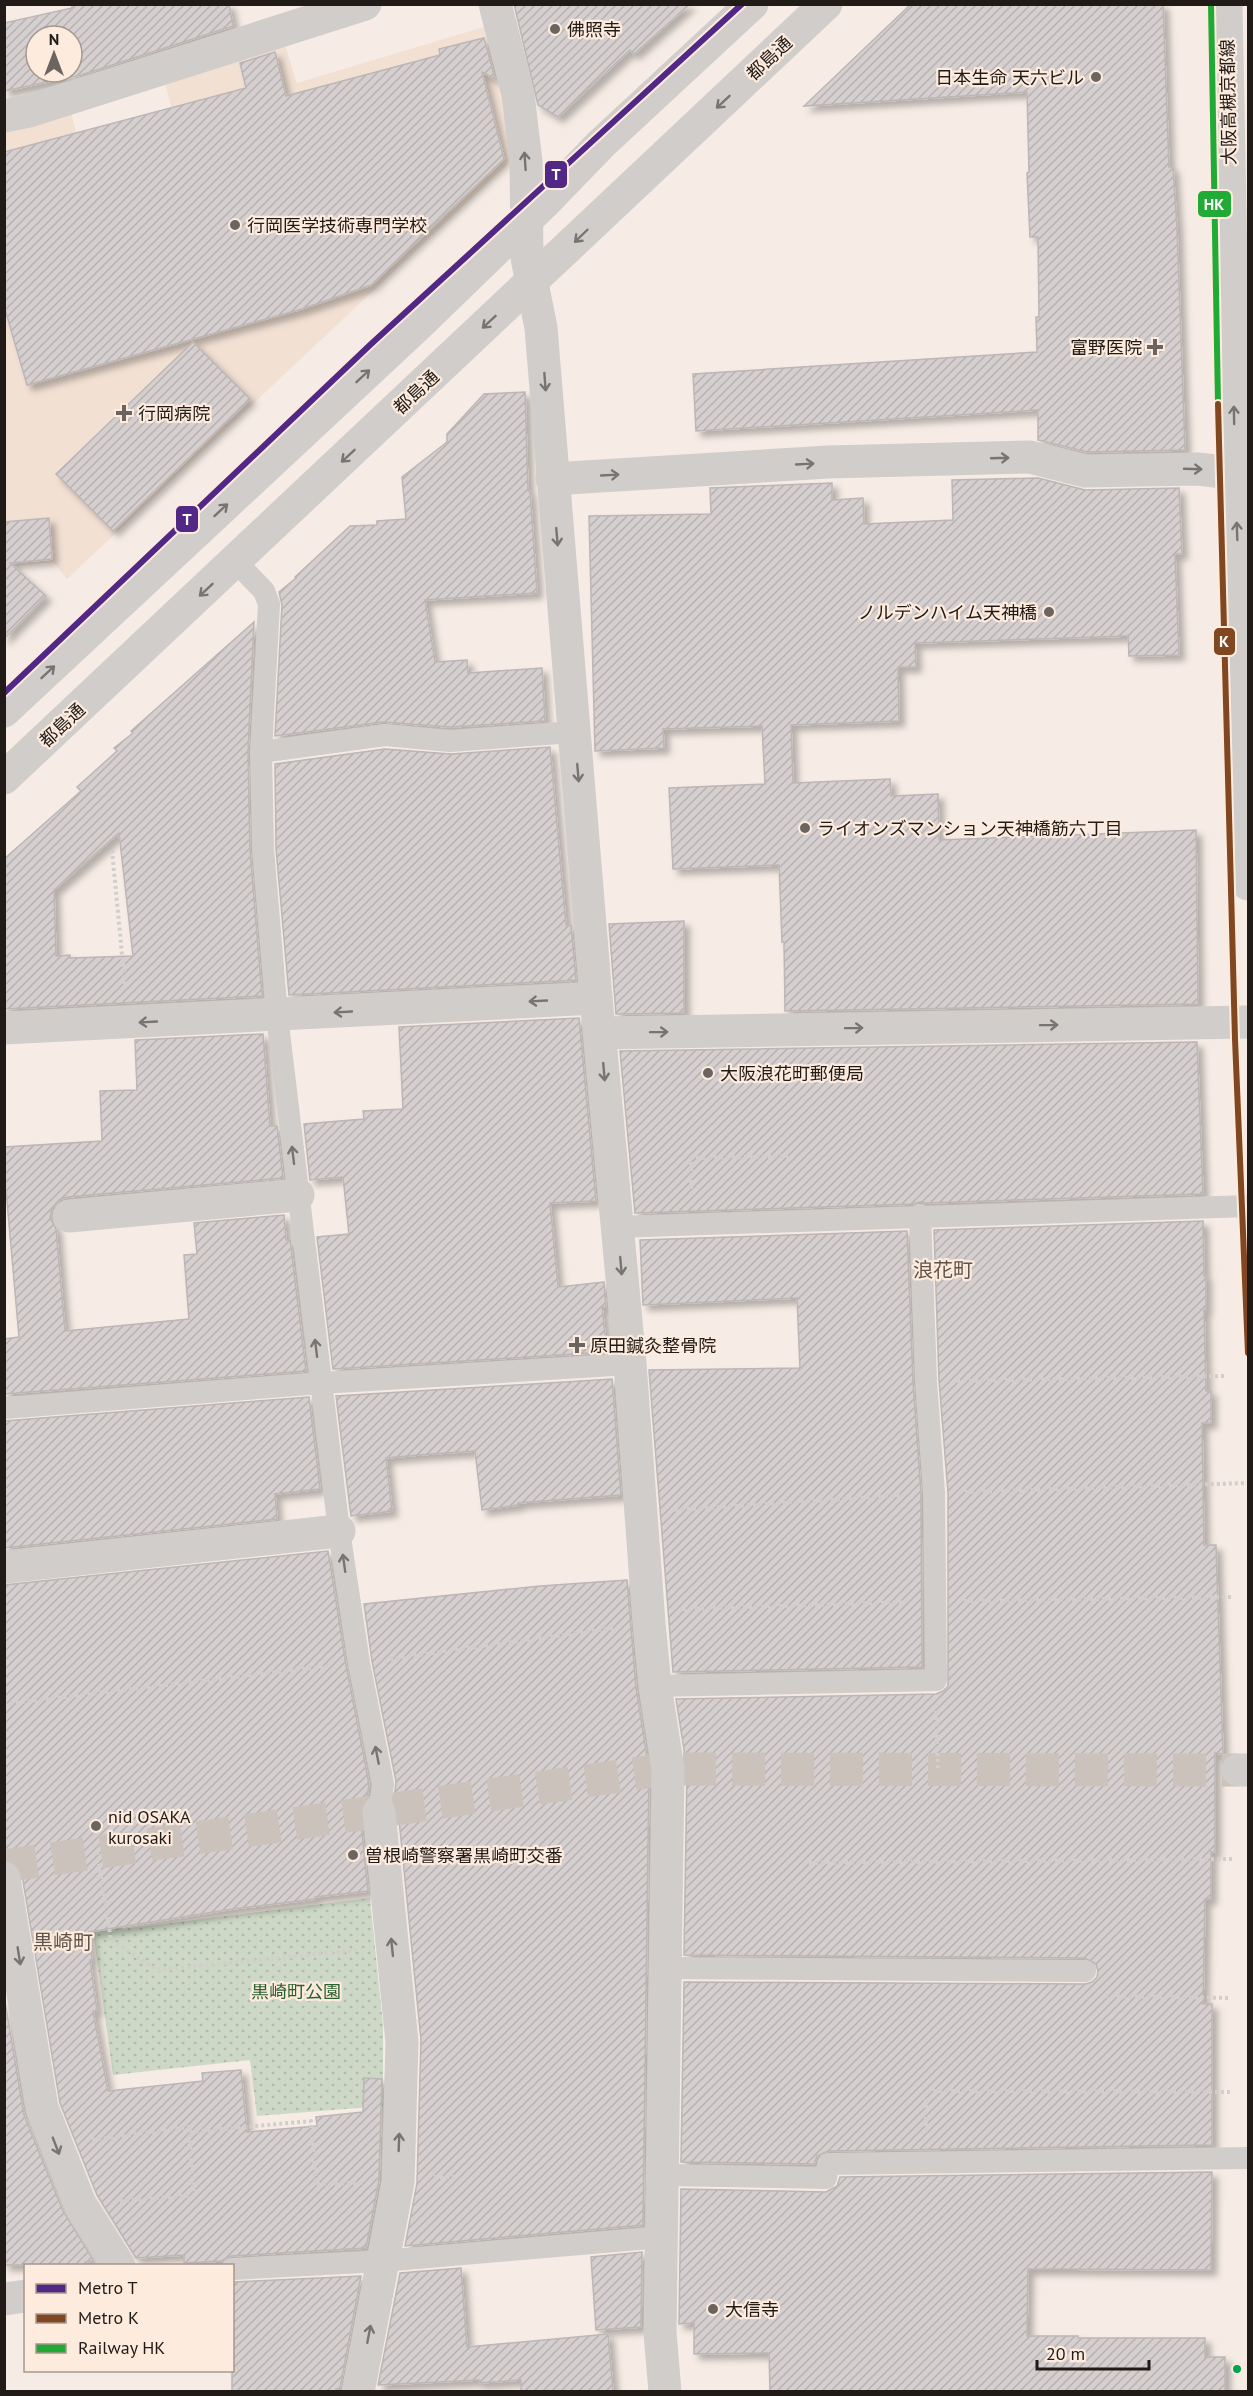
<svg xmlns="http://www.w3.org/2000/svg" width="1253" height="2396" viewBox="0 0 1253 2396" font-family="'PT Sans','Noto Sans JP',sans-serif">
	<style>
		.built { fill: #f2e0d3 }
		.park { fill: url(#park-dots) }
		.building { fill: url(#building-hatch); stroke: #bcb6b6; stroke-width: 1.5; fill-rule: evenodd; filter: url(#shadow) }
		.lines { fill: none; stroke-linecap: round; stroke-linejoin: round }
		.street-tunnel { stroke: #cbc2bc; stroke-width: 33; stroke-dasharray: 33 16; stroke-linecap: butt }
		.path { stroke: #d1cecb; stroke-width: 4; stroke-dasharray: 3 3; stroke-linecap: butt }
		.lane { stroke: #d0cdcb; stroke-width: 22 }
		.street { stroke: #d0cdcb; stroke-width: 33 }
		.primary { stroke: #d0cdcb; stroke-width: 33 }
		.rail-1-casing { stroke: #fdebde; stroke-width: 10 }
		.rail-1 { stroke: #21ab36; stroke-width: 6 }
		.metro-1-casing { stroke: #fdebde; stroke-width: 10 }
		.metro-2-casing { stroke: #fdebde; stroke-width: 10 }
		.metro-1 { stroke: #522886; stroke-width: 6 }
		.metro-2 { stroke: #814721; stroke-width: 6 }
		.oneway { stroke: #787471 }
		.poi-dot { fill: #6c645f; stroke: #fdebde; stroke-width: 2 }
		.bus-dot { fill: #00a651; stroke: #fdebde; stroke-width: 2 }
		.labels { text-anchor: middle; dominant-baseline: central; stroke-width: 4.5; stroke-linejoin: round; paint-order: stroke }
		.poi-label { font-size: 18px; fill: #211b17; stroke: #fdebde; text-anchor: start }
		.street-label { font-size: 18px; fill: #211b17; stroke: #fdebde }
		.park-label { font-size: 18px; fill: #2b612f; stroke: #fdebde }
		.neighbourhood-label { font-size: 20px; fill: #625348; stroke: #fdebde }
		.line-badge { stroke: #fdebde; stroke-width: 2 }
		.badge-label { font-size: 16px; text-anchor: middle; font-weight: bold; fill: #fff }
	</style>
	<defs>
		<pattern id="park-dots" width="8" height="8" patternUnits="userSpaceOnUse" patternTransform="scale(1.5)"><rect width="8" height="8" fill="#cdd9c6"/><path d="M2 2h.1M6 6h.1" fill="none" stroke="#b0baa9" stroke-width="1.8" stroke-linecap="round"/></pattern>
		<pattern id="building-hatch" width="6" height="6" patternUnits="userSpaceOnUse" patternTransform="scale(1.5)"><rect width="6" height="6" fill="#d6cfcf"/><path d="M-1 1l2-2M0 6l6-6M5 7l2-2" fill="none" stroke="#b7b1b1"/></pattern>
		<filter id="shadow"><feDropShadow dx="5.5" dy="5.5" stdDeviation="3" flood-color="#0004"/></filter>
	</defs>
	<rect width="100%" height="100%" fill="#f6ece5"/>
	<!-- built -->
	<polygon class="built" points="484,27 505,106 509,163 67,579 53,562 5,567 5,129 70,109 105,235 196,204 164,79 284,42 297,83"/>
	<!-- park -->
	<polygon class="park" points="115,1869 123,1929 370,1898 383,2025 383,2106 257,2116 250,2060 113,2075 85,1873"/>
	<!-- building -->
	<g class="building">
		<path d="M 72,4 L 229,4 L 233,26 L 81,75 L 4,91 L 4,23 L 72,8 ZM 36,36 L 72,36 L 72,72 L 36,72 Z"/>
		<polygon points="514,4 690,4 634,54 630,50 558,117 538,105"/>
		<polygon points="911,4 1163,4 1169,167 1173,167 1177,228 1185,450 1087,452 1038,440 1038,410 696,431 693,374 1037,352 1036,317 1039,317 1038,237 1030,237 1027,173 1029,172 1027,92 804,106"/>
		<polygon points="484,38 495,79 482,72 504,159 371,285 302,309 27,385 4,306 4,152 246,88 240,63 275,52 286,96 440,55 439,49"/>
		<polygon points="193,342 250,399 113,531 56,474"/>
		<polygon points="525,392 528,491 530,491 537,593 425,600 435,662 467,660 468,673 542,668 545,721 450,727 383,722 275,736 282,605 279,592 296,578 295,577 350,526 377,525 377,521 406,519 402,477 447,442 447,434 484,394"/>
		<polygon points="1038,478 1085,490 1179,488 1182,554 1175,554 1179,655 1129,656 1128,636 915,643 916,667 898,667 899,721 791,725 793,783 890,779 891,796 938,794 939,840 1196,830 1198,1004 785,1011 784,942 782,942 779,865 673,869 669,788 765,784 762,726 663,729 664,748 595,751 589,516 711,514 710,488 832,483 832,500 863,498 864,524 953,520 952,480"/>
		<polygon points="49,518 52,559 10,563 46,596 4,639 4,522"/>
		<path d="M 254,622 L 248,752 L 250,850 L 262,996 L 4,1009 L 4,859 L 81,791 L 77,787 L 117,751 L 114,748 L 133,733 L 131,731 ZM 119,833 L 133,956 L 70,958 L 70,955 L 56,956 L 54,890 Z"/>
		<polygon points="550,747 566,925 571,925 576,980 289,995 276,848 275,764 385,749 451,754"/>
		<polygon points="684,921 684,1013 616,1014 609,924"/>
		<polygon points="579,1018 596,1201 550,1203 558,1287 604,1282 606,1307 602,1307 607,1352 333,1369 317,1237 349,1234 343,1177 310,1180 304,1124 364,1119 363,1111 403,1109 399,1027"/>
		<polygon points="263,1034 270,1126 277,1126 283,1178 67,1197 59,1200 52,1208 50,1218 56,1229 65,1331 189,1319 184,1255 197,1254 194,1223 284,1215 286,1240 290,1240 306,1371 4,1394 4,1339 19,1337 6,1190 4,1190 4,1147 102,1141 100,1091 137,1090 135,1040"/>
		<polygon points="1197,1042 1203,1194 926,1203 920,1202 913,1204 635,1213 620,1051"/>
		<polygon points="1203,1221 1204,1276 1206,1276 1206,1310 1204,1310 1206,1391 1211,1391 1211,1423 1202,1423 1204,1545 1216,1545 1223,1754 1215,1753 1215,1852 1211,1852 1211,1899 1205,1899 1203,2004 1212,2004 1212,2145 828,2151 817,2156 814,2164 681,2162 684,1982 1085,1984 1092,1982 1097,1977 1098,1971 1096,1964 1085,1958 684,1955 687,1769 676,1699 936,1694 943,1691 948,1686 948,1493 939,1380 934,1230"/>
		<polygon points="907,1231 913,1382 921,1494 922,1667 673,1672 649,1370 800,1368 797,1298 643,1305 640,1240"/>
		<polygon points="612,1379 621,1495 518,1503 518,1505 482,1510 475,1451 419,1455 386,1458 392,1511 351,1516 336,1396"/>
		<polygon points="309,1397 320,1489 275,1494 277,1519 4,1548 4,1421"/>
		<polygon points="328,1551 346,1665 369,1784 367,1797 362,1805 360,1814 368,1891 315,1897 315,1899 233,1909 89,1932 92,1960 90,1960 97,2011 93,2011 108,2091 203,2081 202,2073 241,2070 247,2132 317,2126 316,2117 363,2112 364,2078 382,2079 379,2180 366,2248 231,2256 221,2261 184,2263 184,2255 136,2258 97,2195 60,2103 22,1875 18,1866 11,1861 4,1860 4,1585"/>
		<polygon points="627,1580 636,1688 649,1770 643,2225 405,2246 417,2183 421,2040 398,1810 394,1801 396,1781 372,1661 364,1604 540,1586"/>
		<polygon points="4,1996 24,2115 63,2211 94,2261 85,2262 85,2265 4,2265"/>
		<polygon points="1212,2172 1211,2270 1028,2269 1027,2336 1078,2336 1078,2338 1205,2338 1205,2357 1225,2357 1225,2391 770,2391 769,2353 694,2354 694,2323 679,2324 681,2189 826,2192 837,2186 840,2177"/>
		<polygon points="642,2252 641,2327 596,2330 591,2257"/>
		<polygon points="461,2268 467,2347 608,2334 613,2391 521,2391 521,2380 479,2383 479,2380 378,2385 400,2273"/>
		<polygon points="361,2276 340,2388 336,2389 337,2391 232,2391 232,2282"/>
	</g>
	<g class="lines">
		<!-- street-tunnel -->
		<polyline class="street-tunnel" points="4,1866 668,1769 1238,1770"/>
		<!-- path -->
		<g class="path">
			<polyline points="112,850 125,986"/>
			<polyline points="691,1195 691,1158 788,1156"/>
			<polyline points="957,1381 1227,1376"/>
			<polyline points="965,1492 1248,1483"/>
			<polyline points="675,1510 904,1495"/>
			<polyline points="964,1601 1231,1597"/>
			<polyline points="683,1609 906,1602"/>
			<polyline points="390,1659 614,1628"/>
			<polyline points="4,1704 329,1666"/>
			<polyline points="936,1711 938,1770"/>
			<polyline points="97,1852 111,1940 158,1970 358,1950"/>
			<polyline points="803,1863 1232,1859"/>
			<polyline points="1105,1996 1231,1998"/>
			<polyline points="926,2132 926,2091 1232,2092"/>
			<polyline points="92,2140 189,2127 189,2132"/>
			<polyline points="434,2177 457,2177"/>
			<polyline points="120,2201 194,2195 189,2132 311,2121 316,2184 362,2183"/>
		</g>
		<!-- lane -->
		<g class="lane">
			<polyline points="236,562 264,591 269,604 261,752 263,849 277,1016 339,1531 359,1663 383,1784 379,1812"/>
			<polyline points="261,752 385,735 450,741 574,732"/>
			<polyline points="617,1227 1248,1206"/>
			<polyline points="4,1408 321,1383 630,1364"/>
			<polyline points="655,1686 936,1680 934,1493 926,1381 920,1215"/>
			<polyline points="666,1968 1085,1971"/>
			<polyline points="663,2175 826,2178 828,2164 1248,2158"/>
			<polyline points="232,2269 383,2261 662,2237"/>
		</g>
		<!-- street -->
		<g class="street">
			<polyline points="495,4 518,94 526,162 527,258 541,328 596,998 630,1364 649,1623 655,1686 668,1769 660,2333 665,2392"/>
			<polyline points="4,116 29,111 365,4"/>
			<polyline points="552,479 828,462 1030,457 1085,471 1198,469 1248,475"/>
			<polyline points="4,1028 596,998"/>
			<polyline points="600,1033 1248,1022"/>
			<polyline points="69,1216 298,1195"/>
			<polyline points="4,1567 339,1531"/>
			<polyline points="1238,1770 1248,1770"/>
			<polyline points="4,1878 42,2108 80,2204 119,2266"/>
			<polyline points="4,2299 26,2296"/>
			<polyline points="358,2392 398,2182 402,2042 379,1812"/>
		</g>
		<!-- primary -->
		<g class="primary">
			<polyline points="1226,4 1235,473 1248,884"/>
			<polyline points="4,711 419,324 544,203 601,144 752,4"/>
			<polyline points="4,778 826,4"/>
		</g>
		<defs>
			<polyline id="rail-1" points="1211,4 1218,404"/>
		</defs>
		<!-- rail-1 casing -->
		<use href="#rail-1" class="rail-1-casing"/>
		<!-- rail-1 -->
		<use href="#rail-1" class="rail-1"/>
		<defs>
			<polyline id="metro-1" points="4,693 370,345 742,4"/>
			<polyline id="metro-2" points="1218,404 1235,1039 1248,1353"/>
		</defs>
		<!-- metro-1 casing -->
		<use href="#metro-1" class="metro-1-casing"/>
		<!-- metro-2 casing -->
		<use href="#metro-2" class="metro-2-casing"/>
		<!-- metro-1 -->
		<use href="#metro-1" class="metro-1"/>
		<!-- metro-2 -->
		<use href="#metro-2" class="metro-2"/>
	</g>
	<!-- one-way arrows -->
	<defs><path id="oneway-shaft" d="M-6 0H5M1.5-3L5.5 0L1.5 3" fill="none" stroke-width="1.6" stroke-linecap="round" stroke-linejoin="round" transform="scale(1.5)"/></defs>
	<g class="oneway">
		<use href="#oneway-shaft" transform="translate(723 102) rotate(137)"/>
		<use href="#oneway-shaft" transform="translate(525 161) rotate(-94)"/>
		<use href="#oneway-shaft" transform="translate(581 236) rotate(136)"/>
		<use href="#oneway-shaft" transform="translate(489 322) rotate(137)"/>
		<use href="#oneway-shaft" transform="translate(363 376) rotate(-43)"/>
		<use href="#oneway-shaft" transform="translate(545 382) rotate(86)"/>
		<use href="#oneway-shaft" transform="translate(1234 415) rotate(-91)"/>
		<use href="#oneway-shaft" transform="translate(348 456) rotate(137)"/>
		<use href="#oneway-shaft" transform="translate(1000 458) rotate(-2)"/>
		<use href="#oneway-shaft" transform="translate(805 464) rotate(-3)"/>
		<use href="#oneway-shaft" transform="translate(1193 469) rotate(2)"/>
		<use href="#oneway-shaft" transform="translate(610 475) rotate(-3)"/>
		<use href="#oneway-shaft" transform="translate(221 510) rotate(-43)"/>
		<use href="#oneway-shaft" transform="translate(1237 531) rotate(-92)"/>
		<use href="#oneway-shaft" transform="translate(557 537) rotate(85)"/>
		<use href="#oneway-shaft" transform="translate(206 590) rotate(137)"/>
		<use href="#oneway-shaft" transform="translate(48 672) rotate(-43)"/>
		<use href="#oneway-shaft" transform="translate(578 773) rotate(85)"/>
		<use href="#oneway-shaft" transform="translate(538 1001) rotate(177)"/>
		<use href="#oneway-shaft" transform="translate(343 1012) rotate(177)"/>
		<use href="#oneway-shaft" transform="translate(148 1022) rotate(177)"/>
		<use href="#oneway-shaft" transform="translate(1049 1025) rotate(-1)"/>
		<use href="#oneway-shaft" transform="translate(854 1028) rotate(-1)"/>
		<use href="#oneway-shaft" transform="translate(659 1032) rotate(-1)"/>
		<use href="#oneway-shaft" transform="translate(604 1072) rotate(85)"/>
		<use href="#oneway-shaft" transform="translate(293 1155) rotate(-97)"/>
		<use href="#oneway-shaft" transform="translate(621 1266) rotate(85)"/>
		<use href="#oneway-shaft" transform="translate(316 1348) rotate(-97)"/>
		<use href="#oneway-shaft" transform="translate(344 1563) rotate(-98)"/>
		<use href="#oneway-shaft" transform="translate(377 1755) rotate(-101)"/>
		<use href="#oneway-shaft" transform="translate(392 1947) rotate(-96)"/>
		<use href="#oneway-shaft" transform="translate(19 1956) rotate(81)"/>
		<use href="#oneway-shaft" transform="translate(399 2142) rotate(-88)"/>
		<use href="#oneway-shaft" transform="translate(56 2146) rotate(69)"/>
		<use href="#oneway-shaft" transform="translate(369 2334) rotate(-79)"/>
	</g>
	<!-- markers -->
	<g class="poi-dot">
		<circle cx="555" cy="29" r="6"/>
		<circle cx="1096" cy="77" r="6"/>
		<circle cx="235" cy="225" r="6"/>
		<path d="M1152 338h6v6h6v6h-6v6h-6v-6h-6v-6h6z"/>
		<path d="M121 404h6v6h6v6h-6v6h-6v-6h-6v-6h6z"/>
		<circle cx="1049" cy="612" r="6"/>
		<circle cx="805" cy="828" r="6"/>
		<circle cx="708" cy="1073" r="6"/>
		<path d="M574 1336h6v6h6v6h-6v6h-6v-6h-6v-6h6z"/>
		<circle cx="96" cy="1826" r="6"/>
		<circle cx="353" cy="1855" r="6"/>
		<circle cx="713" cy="2309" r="6"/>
	</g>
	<circle class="bus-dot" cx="1237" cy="2369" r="5"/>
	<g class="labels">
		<!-- poi labels -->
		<g class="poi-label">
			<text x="567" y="29">佛照寺</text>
			<text x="1084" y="77" text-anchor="end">日本生命 天六ビル</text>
			<text x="247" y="225">行岡医学技術専門学校</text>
			<text x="1142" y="347" text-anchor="end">富野医院</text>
			<text x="138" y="413">行岡病院</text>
			<text x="1037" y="612" text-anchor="end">ノルデンハイム天神橋</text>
			<text x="817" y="828">ライオンズマンション天神橋筋六丁目</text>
			<text x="720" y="1073">大阪浪花町郵便局</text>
			<text x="590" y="1345">原田鍼灸整骨院</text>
			<text x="108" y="1816">nid OSAKA<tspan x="108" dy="21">kurosaki</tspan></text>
			<text x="365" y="1855">曽根崎警察署黒崎町交番</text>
			<text x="725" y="2309">大信寺</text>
		</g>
		<!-- street labels -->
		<g class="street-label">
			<text transform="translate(769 58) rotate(-43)">都島通</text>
			<text transform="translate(1228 102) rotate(-91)">大阪高槻京都線</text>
			<text transform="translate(416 392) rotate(-43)">都島通</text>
			<text transform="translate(62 725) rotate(-43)">都島通</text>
		</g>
		<!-- park labels -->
		<g class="park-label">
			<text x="296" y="1991">黒崎町公園</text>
		</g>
		<!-- neighbourhood labels -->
		<g class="neighbourhood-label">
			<text x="943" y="1270">浪花町</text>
			<text x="63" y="1942">黒崎町</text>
		</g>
	</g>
	<g class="line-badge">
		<rect x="544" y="160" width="24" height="29" rx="6" fill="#522886"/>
		<rect x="1197" y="190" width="35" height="28" rx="6" fill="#21ab36"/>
		<rect x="175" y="505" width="24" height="28" rx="6" fill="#522886"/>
		<rect x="1213" y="627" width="23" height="29" rx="6" fill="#814721"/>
	</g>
	<g class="badge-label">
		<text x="556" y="180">T</text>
		<text x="1214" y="210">HK</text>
		<text x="187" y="525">T</text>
		<text x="1224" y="647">K</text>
	</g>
	<!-- border -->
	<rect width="1253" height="2396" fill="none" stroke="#211b17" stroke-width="12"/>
	<!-- legend -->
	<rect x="24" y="2264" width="210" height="108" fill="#fdebde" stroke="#a5988e" stroke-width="1.5"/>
	<rect x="36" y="2284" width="30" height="9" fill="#522886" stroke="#a5988e" stroke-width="1.5"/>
	<text x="78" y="2294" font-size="18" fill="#211b17">Metro T</text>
	<rect x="36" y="2314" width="30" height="9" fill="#814721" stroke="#a5988e" stroke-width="1.5"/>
	<text x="78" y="2324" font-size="18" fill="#211b17">Metro K</text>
	<rect x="36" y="2344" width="30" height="9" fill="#21ab36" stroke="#a5988e" stroke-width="1.5"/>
	<text x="78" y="2354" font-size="18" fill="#211b17">Railway HK</text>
	<!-- north arrow -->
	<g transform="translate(54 54)"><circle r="28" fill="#fdebde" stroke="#a5988e" stroke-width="1.5"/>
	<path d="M0-4.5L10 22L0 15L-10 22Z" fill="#6c645f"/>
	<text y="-9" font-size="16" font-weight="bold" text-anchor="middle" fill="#211b17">N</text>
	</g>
	<!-- scale -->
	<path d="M1037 2360v9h112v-9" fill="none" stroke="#211b17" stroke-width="3"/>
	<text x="1046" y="2360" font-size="18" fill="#211b17" stroke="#fdebde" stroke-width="4.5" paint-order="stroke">20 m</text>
</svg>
